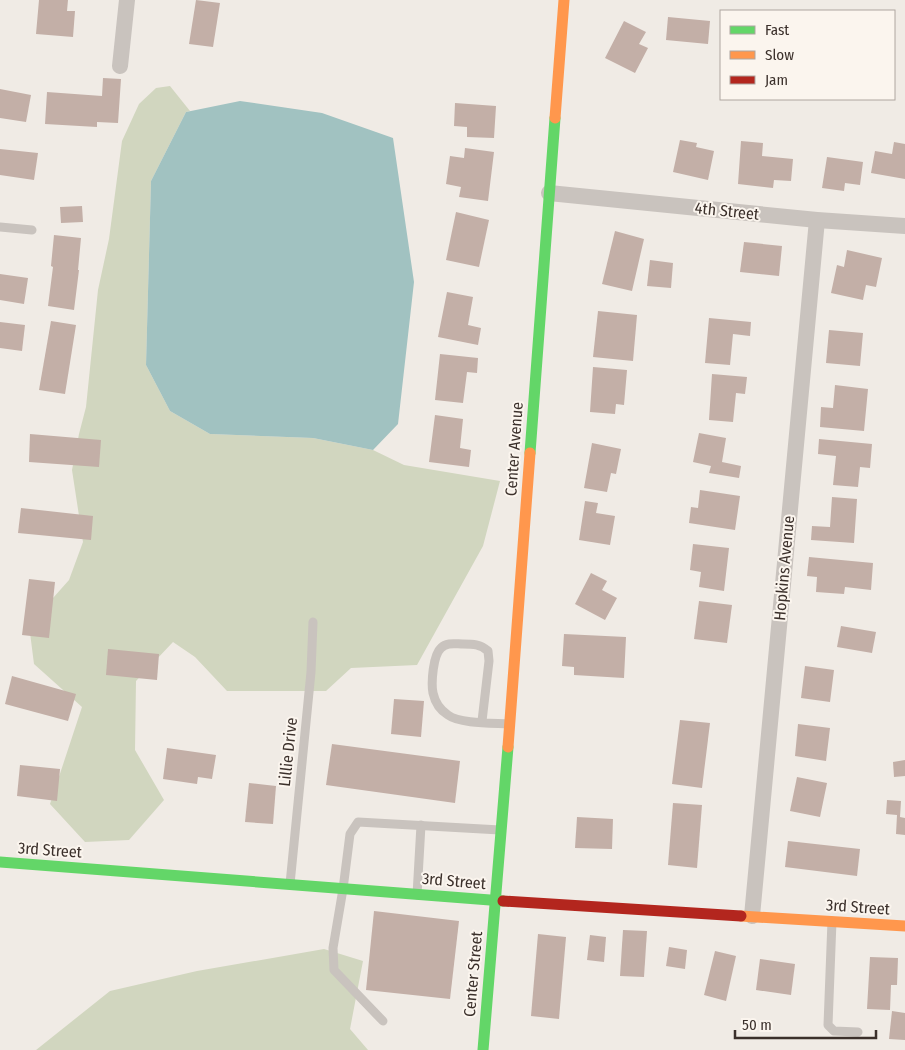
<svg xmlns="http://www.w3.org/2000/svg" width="905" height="1050" viewBox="0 0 905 1050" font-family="'Fira Sans Condensed',sans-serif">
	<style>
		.green { fill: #d1d6bf }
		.water { fill: #a1c2c1 }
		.building { fill: #c3afa7 }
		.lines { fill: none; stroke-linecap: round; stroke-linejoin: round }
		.lane { stroke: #c9c3be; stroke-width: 9 }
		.street { stroke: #c9c3be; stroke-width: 16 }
		.fast { stroke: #63d668; stroke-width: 11 }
		.slow { stroke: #ff974d; stroke-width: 11 }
		.jam { stroke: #b3261e; stroke-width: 11 }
		.labels { text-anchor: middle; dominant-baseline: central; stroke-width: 4; stroke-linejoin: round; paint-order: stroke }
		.street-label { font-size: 16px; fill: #3b302b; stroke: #fbf5ee }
	</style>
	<rect width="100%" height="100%" fill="#f0ebe5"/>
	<!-- green -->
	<g class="green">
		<polygon points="170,86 190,111 186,112 151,181 146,365 170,411 210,434 313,438 373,450 404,465 500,481 483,546 417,665 351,668 326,691 227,691 195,657 173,642 136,681 135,750 164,800 129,840 85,842 50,804 82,707 34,664 29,625 69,580 83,542 72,470 79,434 86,407 98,290 109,239 122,141 139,104 156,88"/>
		<polygon points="324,949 363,961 350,1029 368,1050 36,1050 110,991 197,971"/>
	</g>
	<!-- water -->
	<polygon class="water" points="240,101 322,113 393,138 414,282 398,424 373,450 313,438 210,434 170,411 146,365 151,181 186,112"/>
	<!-- building -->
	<g class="building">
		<polygon points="39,0 68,0 67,11 75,11 73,37 36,34"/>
		<polygon points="196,0 220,3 213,47 189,44"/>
		<polygon points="668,17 710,21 708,44 666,40"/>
		<polygon points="624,21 646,32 639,44 648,48 635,73 605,58"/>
		<polygon points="103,78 121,79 118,123 97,122 97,127 45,124 47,92 102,96"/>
		<polygon points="0,89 31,95 26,122 0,118"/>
		<polygon points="455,103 496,106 494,138 467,137 467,127 454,126"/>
		<polygon points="680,140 697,143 696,147 714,151 708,180 673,172"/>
		<polygon points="741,141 763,143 762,156 793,159 791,181 774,180 773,188 738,184"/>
		<polygon points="894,142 905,144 905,179 871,173 875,151 892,154"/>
		<polygon points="465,148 494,152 488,201 459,197 461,187 446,184 450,156 464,158"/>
		<polygon points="0,149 38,153 34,180 0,175"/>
		<polygon points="827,157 863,162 860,185 845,183 844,191 822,188"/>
		<polygon points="82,206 83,222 61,223 60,207"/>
		<polygon points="456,212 489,220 479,267 446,260"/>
		<polygon points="615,231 644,239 632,291 602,284"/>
		<polygon points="54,235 81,238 78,270 79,270 74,310 48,306 53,267 51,266"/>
		<polygon points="744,242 782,246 779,276 740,272"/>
		<polygon points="847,250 882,258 876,287 866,285 863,300 831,293 837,265 844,267"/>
		<polygon points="650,260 673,263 671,288 647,286"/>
		<polygon points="0,274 28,278 24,304 0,300"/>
		<polygon points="447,292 473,297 468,325 481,328 478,345 438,337"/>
		<polygon points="598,311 637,315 633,361 593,357"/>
		<polygon points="709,318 751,322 750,336 733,334 730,365 705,363"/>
		<polygon points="51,321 76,325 65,394 39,390"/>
		<polygon points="0,322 25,325 22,351 0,348"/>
		<polygon points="829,330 863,333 860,366 826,363"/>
		<polygon points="440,354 478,358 477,373 467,372 463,403 435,400"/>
		<polygon points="593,367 627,370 624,405 616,404 615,414 590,412"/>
		<polygon points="712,374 747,377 745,394 736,393 733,422 709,420"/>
		<polygon points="835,385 868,389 864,431 820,427 821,407 833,408"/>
		<polygon points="435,415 463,419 460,448 471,450 469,467 429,462"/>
		<polygon points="699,433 726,438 722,462 741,466 739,478 709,473 711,466 693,462"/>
		<polygon points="30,434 101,440 99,467 29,462"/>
		<polygon points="819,439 872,444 870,468 860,467 858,487 833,485 836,456 818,454"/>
		<polygon points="592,443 621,449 616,474 611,473 607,492 584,488"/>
		<polygon points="700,490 740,496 735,530 689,523 691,507 698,508"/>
		<polygon points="832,497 857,499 854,543 811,540 812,526 830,527"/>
		<polygon points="585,501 598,503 596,513 615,516 610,545 579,540"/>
		<polygon points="21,508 93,516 91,540 18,533"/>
		<polygon points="693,544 729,548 724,591 699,587 701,572 690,570"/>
		<polygon points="809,557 873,563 871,590 845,587 844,594 816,592 817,577 807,576"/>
		<polygon points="591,573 607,581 602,590 617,598 605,620 575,604"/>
		<polygon points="29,579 55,582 49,638 22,635"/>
		<polygon points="699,601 732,605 727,643 694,639"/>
		<polygon points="841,626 876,632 872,653 837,647"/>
		<polygon points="564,634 626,637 624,678 574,675 574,667 562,666"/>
		<polygon points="108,649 159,654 157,680 106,675"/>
		<polygon points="805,666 834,670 830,702 801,698"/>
		<polygon points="12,676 76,694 68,721 5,704"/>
		<polygon points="394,699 424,701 421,737 391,734"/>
		<polygon points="680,720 710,723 702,788 672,784"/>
		<polygon points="798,724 830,728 826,761 795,756"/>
		<polygon points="332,744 460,761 455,803 326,785"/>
		<polygon points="167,748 216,755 212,779 198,777 197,784 163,779"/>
		<polygon points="905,760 905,776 894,777 893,762"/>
		<polygon points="20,765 60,769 57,801 17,796"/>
		<polygon points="797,777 827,783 820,817 790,811"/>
		<polygon points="249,783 276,786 273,824 245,822"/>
		<polygon points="887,800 901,801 900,817 905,818 905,835 896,834 897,815 886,814"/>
		<polygon points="673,803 702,805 697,868 668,865"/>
		<polygon points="577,817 613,819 612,849 575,848"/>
		<polygon points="788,841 860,849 857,876 785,867"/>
		<polygon points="374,911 459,921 450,999 366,990"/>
		<polygon points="623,930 647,931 644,977 620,976"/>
		<polygon points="538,934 566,937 559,1019 531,1016"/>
		<polygon points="590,935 606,937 604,962 587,960"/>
		<polygon points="669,947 687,950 685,969 666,966"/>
		<polygon points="715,951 736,956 726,1001 704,995"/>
		<polygon points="870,957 898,958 897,985 891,985 890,1010 867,1009"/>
		<polygon points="760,959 795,964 791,995 756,990"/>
		<polygon points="892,1011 905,1013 905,1040 889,1039"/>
	</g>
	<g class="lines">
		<!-- lane -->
		<g class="lane">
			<polyline points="0,227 32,230"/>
			<path d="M 482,721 L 489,661 L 488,651 C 480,644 473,644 463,644 C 455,644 447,642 441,648 C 433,655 431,683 433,693 C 435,702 440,710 448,715 C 460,724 493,723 509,724"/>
			<polyline points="290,884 311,672 313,622"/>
			<polyline points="417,895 421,825"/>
			<polyline points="832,921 828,1025 834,1031 858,1032"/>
			<polyline points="383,1021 334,970 333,948 343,889 350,834 358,822 500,830"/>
		</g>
		<!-- street -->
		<g class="street">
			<polyline points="120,66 127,0"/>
			<polyline points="549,193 817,220 905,226"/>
			<polyline points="752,916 817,220"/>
		</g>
		<!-- fast -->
		<g class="fast">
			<polyline points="530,453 555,118"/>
			<polyline points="0,862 503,901"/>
			<polyline points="483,1050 508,747"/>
		</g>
		<!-- slow -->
		<g class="slow">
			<polyline points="555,118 564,0"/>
			<polyline points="508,747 530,453"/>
			<polyline points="741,916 905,926"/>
		</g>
		<!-- jam -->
		<polyline class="jam" points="503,901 741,916"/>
	</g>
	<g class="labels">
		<!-- street labels -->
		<g class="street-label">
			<text transform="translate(727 211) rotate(6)">4th Street</text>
			<text transform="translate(514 449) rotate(-86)">Center Avenue</text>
			<text transform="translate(784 568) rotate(-85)">Hopkins Avenue</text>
			<text transform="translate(288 752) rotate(-84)">Lillie Drive</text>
			<text transform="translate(50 850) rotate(4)">3rd Street</text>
			<text transform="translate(454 881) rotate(5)">3rd Street</text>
			<text transform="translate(858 907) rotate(4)">3rd Street</text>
			<text transform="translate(473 974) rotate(-85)">Center Street</text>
		</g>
	</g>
	<!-- legend -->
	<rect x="720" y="10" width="175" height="90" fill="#fbf5ee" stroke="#aea6a0"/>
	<rect x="730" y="26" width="25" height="8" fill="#63d668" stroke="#aea6a0"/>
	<text x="765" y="35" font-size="15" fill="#3b302b">Fast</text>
	<rect x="730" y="51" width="25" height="8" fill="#ff974d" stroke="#aea6a0"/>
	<text x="765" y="60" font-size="15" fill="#3b302b">Slow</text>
	<rect x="730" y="76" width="25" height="8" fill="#b3261e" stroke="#aea6a0"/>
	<text x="765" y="85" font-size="15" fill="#3b302b">Jam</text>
	<!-- scale -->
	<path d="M735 1030v8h141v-8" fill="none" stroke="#3b302b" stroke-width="2.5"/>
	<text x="742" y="1030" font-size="15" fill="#3b302b" stroke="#fbf5ee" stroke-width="4" paint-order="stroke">50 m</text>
</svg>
